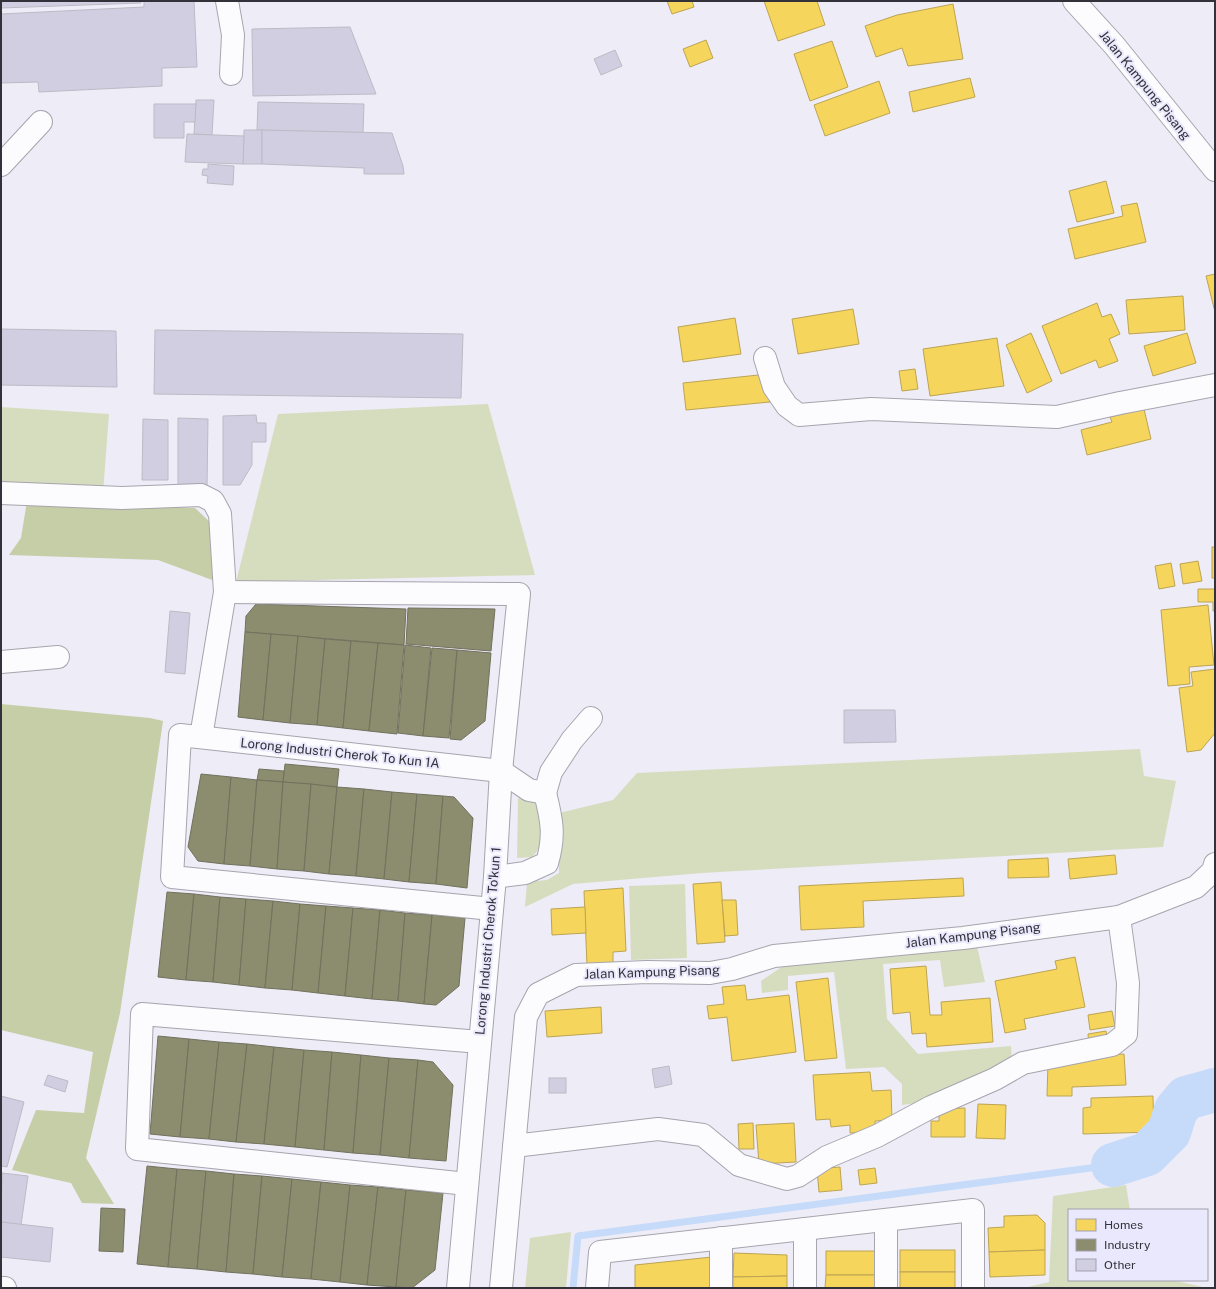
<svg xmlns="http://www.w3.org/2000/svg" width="1216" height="1289" viewBox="0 0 1216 1289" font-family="'Public Sans',sans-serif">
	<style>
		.green { fill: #d6ddbf }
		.forest { fill: #c6cea7 }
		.homes { fill: #f6d55c; stroke: #bca452 }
		.industry { fill: #8c8c6e; stroke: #71715e }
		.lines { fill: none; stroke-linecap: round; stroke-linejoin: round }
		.stream { stroke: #c6daf9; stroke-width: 7 }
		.river { stroke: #c6daf9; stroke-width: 44 }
		.building { fill: #d2cee2; stroke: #bcbbc4 }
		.minor-casing { stroke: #a6a4ad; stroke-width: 24 }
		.minor { stroke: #fcfcfe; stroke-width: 22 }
		.labels { text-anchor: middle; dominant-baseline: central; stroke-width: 4; stroke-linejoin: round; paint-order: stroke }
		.street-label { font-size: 13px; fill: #33323a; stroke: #eae8fc }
	</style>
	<rect width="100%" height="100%" fill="#eeecf7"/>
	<!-- green -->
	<g class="green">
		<polygon points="488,404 535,575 236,582 278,414"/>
		<polygon points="1,407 109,414 103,493 1,487"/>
		<polygon points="1140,749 1144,776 1176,781 1163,847 702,873 573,884 525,907 527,882 547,880 559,873 559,813 613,800 637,773"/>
		<polygon points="518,798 532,800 542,812 540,848 532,857 517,858"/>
		<polygon points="685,884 687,958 631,960 629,886"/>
		<polygon points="977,946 985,982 944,987 940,960 883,964 887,1019 918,1054 1011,1046 1012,1061 930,1101 902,1105 902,1084 884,1067 846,1069 834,972 788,976 788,990 762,993 761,981 786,964"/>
		<polygon points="1126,1185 1130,1210 1069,1210 1069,1280 1172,1280 1207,1288 1024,1288 1049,1282 1053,1196"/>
		<polygon points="571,1232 566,1288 525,1288 530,1238"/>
	</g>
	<!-- forest -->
	<g class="forest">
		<polygon points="27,501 195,508 214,526 215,581 158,560 9,555 21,538"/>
		<polygon points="1,704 150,718 163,721 120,1013 86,1158 114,1204 82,1203 71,1183 12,1170 36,1110 84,1113 93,1052 1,1030"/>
	</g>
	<!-- homes -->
	<g class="homes">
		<polygon points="667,1 692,1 694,7 672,14"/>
		<polygon points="764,1 817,1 825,25 778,41"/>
		<polygon points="953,4 963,59 908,66 902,48 876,57 865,26 897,15"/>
		<polygon points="706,40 713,58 690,67 683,49"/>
		<polygon points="832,41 848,87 810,101 794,54"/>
		<polygon points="970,78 975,97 913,112 909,92"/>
		<polygon points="879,81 890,113 825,136 814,105"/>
		<polygon points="1106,181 1114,213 1077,222 1069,191"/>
		<polygon points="1137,203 1146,242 1075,259 1068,229 1123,216 1121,206"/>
		<polygon points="1215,274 1215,312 1206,276"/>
		<polygon points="1183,296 1185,330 1129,334 1126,300"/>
		<polygon points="1097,303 1102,317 1111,314 1120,334 1109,339 1118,361 1099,368 1096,360 1061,374 1042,326"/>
		<polygon points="853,309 859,344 798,354 792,319"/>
		<polygon points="735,318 741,354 683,362 678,327"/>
		<polygon points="1031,333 1052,381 1027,393 1006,345"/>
		<polygon points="1187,333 1196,363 1153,376 1144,346"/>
		<polygon points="997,338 1004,386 930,396 923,349"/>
		<polygon points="915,369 918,389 902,391 899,371"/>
		<polygon points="768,374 770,402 686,410 683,383"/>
		<polygon points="1144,409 1151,439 1087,455 1081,430 1112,422 1110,417"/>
		<rect x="1212" y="547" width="3" height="31"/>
		<polygon points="1198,561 1202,581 1183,584 1180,564"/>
		<polygon points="1171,563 1175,586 1159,589 1155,566"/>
		<polygon points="1198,589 1215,589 1215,611 1213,611 1213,602 1198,602"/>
		<polygon points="1208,605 1214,665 1189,667 1190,684 1168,686 1161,610"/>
		<polygon points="1215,669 1215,733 1201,750 1187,752 1179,688 1193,686 1191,672"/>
		<polygon points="1115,855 1117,874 1070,879 1068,859"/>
		<polygon points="1048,858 1049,877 1008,878 1008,860"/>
		<polygon points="963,878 964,896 863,901 864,927 801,930 799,886"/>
		<polygon points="721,882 725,942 697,944 693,884"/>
		<polygon points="623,888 626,951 613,952 613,964 587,966 584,891"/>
		<polygon points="722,900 736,900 738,935 725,936"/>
		<polygon points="585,907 586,933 552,935 551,909"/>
		<polygon points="1075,957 1085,1007 1024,1019 1026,1029 1005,1033 995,981 1057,969 1055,961"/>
		<polygon points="926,966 930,1015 942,1015 941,1002 990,998 993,1042 927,1047 926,1033 912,1034 910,1012 893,1014 890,969"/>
		<polygon points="828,978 837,1058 805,1061 796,982"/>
		<polygon points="745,985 747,1000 789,995 796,1052 732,1061 727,1017 709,1019 707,1006 724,1004 722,987"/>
		<polygon points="601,1007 602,1033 547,1037 545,1011"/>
		<polygon points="1112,1011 1115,1026 1090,1030 1088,1015"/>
		<polygon points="1106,1031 1108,1042 1089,1046 1088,1034"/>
		<polygon points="1124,1054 1126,1085 1072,1087 1072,1096 1047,1096 1048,1063 1070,1057"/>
		<polygon points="870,1072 872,1091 891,1090 892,1120 875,1121 876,1132 850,1133 850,1125 831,1127 830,1119 816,1120 813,1075"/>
		<polygon points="1153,1096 1154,1132 1083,1134 1083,1108 1091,1107 1091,1098"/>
		<polygon points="978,1104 1006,1105 1005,1139 976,1138"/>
		<polygon points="965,1108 965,1137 931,1137 931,1121 939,1121 939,1109"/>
		<polygon points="753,1123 754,1149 739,1149 738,1124"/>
		<polygon points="794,1123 796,1162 759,1164 756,1125"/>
		<polygon points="840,1167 842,1190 819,1192 817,1169"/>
		<polygon points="875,1168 877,1183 860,1185 858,1170"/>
		<polygon points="1037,1215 1045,1223 1045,1250 989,1252 988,1228 1004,1227 1004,1216"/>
		<rect x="900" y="1250" width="55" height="22"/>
		<polygon points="1045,1250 1045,1275 990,1277 989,1252"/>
		<rect x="826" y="1251" width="51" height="24"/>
		<polygon points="734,1253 787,1255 787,1276 733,1277"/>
		<polygon points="712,1257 712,1288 635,1288 635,1265"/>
		<rect x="900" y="1272" width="55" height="16"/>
		<polygon points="826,1275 877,1275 877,1288 825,1288"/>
		<polygon points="787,1276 787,1288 733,1288 733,1277"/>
	</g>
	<!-- industry -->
	<g class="industry">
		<polygon points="256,604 406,609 404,645 245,632 246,616"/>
		<polygon points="408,608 495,609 491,651 406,644"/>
		<polygon points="245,632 271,634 263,720 238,717"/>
		<polygon points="271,634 298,636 290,723 263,720"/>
		<polygon points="298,636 325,639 317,725 290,723"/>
		<polygon points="325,639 351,641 343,728 317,725"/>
		<polygon points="351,641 378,643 369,731 343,728"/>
		<polygon points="378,643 404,645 397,734 369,731"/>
		<polygon points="405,645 431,648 423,736 398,733"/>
		<polygon points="432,648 457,650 449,738 423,736"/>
		<polygon points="457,650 491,653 485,721 461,740 450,739"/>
		<polygon points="285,764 339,769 337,787 283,782"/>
		<polygon points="259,769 284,771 283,782 257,780"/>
		<polygon points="201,774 231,777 224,864 198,861 188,847"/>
		<polygon points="231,777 257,780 250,866 224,864"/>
		<polygon points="257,780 283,782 277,869 250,866"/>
		<polygon points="283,782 311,784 304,871 277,869"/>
		<polygon points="311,784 337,787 329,874 304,871"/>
		<polygon points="337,787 364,789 356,876 329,874"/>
		<polygon points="364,789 392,792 384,879 356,876"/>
		<polygon points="392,792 417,794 409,882 384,879"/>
		<polygon points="417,794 443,796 436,884 409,882"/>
		<polygon points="443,796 454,797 473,818 467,888 436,884"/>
		<polygon points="167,892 194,894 186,980 158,977"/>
		<polygon points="194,894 220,897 213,982 186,980"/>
		<polygon points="220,897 246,899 239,985 213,982"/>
		<polygon points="246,899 273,901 265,988 239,985"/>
		<polygon points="273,901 300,904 292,990 265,988"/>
		<polygon points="300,904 326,906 318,993 292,990"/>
		<polygon points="326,906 353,908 345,996 318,993"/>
		<polygon points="353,908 380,910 372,999 345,996"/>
		<polygon points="380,910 405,913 398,1001 372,999"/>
		<polygon points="405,913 432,915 424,1004 398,1001"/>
		<polygon points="432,915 465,918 459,986 436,1005 424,1004"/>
		<polygon points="158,1036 189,1039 180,1137 150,1134"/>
		<polygon points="189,1039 219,1042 209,1139 180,1137"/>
		<polygon points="219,1042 247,1044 236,1142 209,1139"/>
		<polygon points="247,1044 274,1047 264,1144 236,1142"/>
		<polygon points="274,1047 304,1050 295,1147 264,1144"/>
		<polygon points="304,1050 332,1052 324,1150 295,1147"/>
		<polygon points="332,1052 361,1055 353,1153 324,1150"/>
		<polygon points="361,1055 389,1058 380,1155 353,1153"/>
		<polygon points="389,1058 418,1060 409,1158 380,1155"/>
		<polygon points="418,1060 433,1062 453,1085 446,1161 409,1158"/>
		<polygon points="147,1166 177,1169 168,1267 137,1264"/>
		<polygon points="177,1169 206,1171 197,1269 168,1267"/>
		<polygon points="206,1171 234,1174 226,1272 197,1269"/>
		<polygon points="234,1174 262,1176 253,1274 226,1272"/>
		<polygon points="262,1176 292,1179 282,1277 253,1274"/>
		<polygon points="292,1179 321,1182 311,1279 282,1277"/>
		<polygon points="321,1182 350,1185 340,1282 311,1279"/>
		<polygon points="350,1185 378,1187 367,1285 340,1282"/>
		<polygon points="378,1187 406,1190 396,1287 367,1285"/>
		<polygon points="406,1190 443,1193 435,1270 412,1288 396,1287"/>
		<polygon points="101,1208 125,1209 123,1252 99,1251"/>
	</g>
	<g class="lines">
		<!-- stream -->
		<polyline class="stream" points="573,1288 578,1236 1113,1165"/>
		<!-- river -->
		<polyline class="river" points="1113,1165 1147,1154 1169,1132 1176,1110 1186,1098 1215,1090"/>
	</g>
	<!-- building -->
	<g class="building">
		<polygon points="1,1 141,1 141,3 1,8"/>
		<polygon points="144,1 194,1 197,67 162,68 162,86 39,92 38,82 1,83 1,14 144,7"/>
		<polygon points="350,27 376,94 253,96 252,29"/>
		<polygon points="615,50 622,66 601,75 594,59"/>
		<polygon points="196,100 214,100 212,135 194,134"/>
		<polygon points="258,102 364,104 363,133 257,130"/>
		<polygon points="154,104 196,104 195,122 184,122 184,138 154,138"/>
		<polygon points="244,130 262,130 262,164 243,164"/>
		<polygon points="262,130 392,133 403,166 404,174 364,174 364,168 262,164"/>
		<polygon points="187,134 244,136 243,164 185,162"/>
		<polygon points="208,164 234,166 233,185 207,183 208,176 202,175 203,169 208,169"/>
		<polygon points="1,329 116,331 117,387 1,385"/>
		<polygon points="155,330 463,334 461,398 154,394"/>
		<polygon points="256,415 257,423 266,423 266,442 252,442 252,465 240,485 223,485 223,416"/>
		<polygon points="178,418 208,419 207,486 178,486"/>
		<polygon points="143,419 168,420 168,480 142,480"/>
		<polygon points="170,611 190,613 185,674 165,672"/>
		<polygon points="844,710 895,710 896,742 844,743"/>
		<polygon points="669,1066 672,1084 655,1088 652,1069"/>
		<polygon points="48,1075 68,1081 65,1092 44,1085"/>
		<rect x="549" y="1078" width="17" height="15"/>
		<polygon points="1,1096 24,1102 7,1167 1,1166"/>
		<polygon points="2,1173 28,1176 21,1225 1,1222"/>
		<polygon points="1,1222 53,1228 50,1262 1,1257"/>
	</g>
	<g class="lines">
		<defs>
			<g id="minor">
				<polyline points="227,1 233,35 231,74"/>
				<polyline points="1074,1 1114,45 1215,170"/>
				<polyline points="1,165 41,122"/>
				<polyline points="765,358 774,387 787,406 799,415 871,409 1057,417 1120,403 1215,385"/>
				<polyline points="1,493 122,498 201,495 213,501 220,514 225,592 201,737"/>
				<polyline points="225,592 519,594 501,771 495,877 458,1288"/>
				<polyline points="1,662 58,657"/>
				<path d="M 495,877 L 525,873 L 547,863 C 555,836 552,820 545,793"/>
				<polyline points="492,909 172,877 180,735 501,771 529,790 545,793 551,772 572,740 591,718"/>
				<polyline points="514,1146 658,1129 703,1135 739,1165 787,1179 798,1176 827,1157 877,1136 931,1107 995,1079 1023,1063 1112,1045 1126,1034 1128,983 1119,917"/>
				<polyline points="467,1184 137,1149 142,1014 480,1042"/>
				<polyline points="805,1229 805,1288"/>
				<polyline points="1,1288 5,1288"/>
				<polyline points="501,1288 526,1017 538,994 576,975 647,972 710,973 732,969 774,956 963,938 1119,917 1196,887 1213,871 1215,864"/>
				<polyline points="597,1288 600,1252 973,1210 973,1288"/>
				<polyline points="721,1288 721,1238"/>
				<polyline points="886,1288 886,1220"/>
			</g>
		</defs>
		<!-- minor casing -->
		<use href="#minor" class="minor-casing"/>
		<!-- minor -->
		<use href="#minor" class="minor"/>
	</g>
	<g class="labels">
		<!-- street labels -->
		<g class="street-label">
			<text transform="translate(1145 85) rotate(51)">Jalan Kampung Pisang</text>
			<text transform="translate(340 753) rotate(6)">Lorong Industri Cherok To Kun 1A</text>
			<text transform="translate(973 935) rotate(-7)">Jalan Kampung Pisang</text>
			<text transform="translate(488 941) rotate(-85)">Lorong Industri Cherok To'kun 1</text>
			<text transform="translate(652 972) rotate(-2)">Jalan Kampung Pisang</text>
		</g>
	</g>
	<!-- border -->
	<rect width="1216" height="1289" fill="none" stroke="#33323a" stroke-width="4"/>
	<!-- legend -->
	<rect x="1068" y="1209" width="140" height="72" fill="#eae8fc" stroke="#a19fae"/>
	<rect x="1076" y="1219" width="20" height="12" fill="#f6d55c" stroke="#a19fae"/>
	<text x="1104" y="1229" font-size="12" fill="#33323a">Homes</text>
	<rect x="1076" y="1239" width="20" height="12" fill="#8c8c6e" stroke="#a19fae"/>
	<text x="1104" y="1249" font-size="12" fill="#33323a">Industry</text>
	<rect x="1076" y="1259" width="20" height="12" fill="#d2cee2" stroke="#a19fae"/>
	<text x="1104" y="1269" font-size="12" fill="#33323a">Other</text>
</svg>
